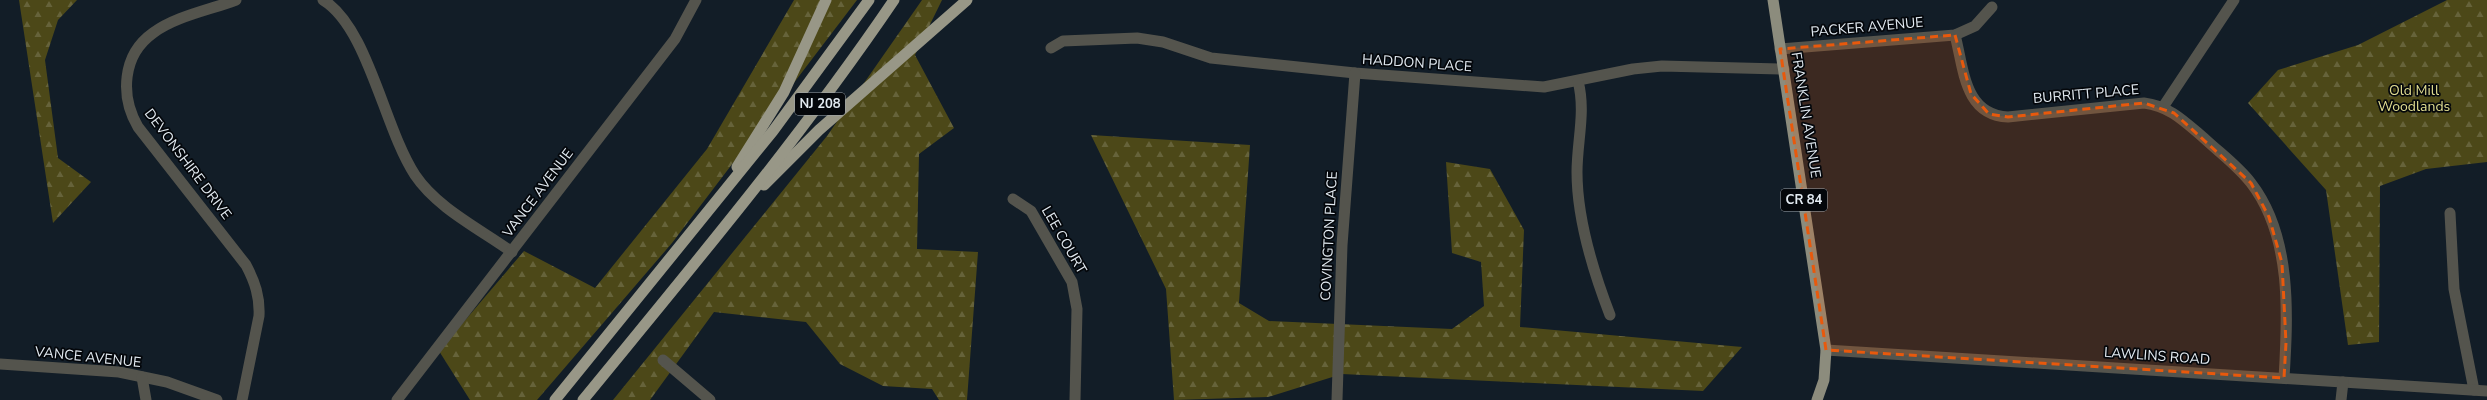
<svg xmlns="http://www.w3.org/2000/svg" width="2487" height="400" viewBox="0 0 2487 400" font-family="'Nunito Sans',sans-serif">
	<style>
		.forest { fill: url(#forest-firs) }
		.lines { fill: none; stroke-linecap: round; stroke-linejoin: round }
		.minor { stroke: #54544d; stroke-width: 11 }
		.primary { stroke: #8c8c7d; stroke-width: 11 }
		.trunk { stroke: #989787; stroke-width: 11 }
		.marked { fill: #e8590c; fill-opacity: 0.2; stroke: #e8590c; stroke-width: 3; stroke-dasharray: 8 5; stroke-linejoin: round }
		.labels { text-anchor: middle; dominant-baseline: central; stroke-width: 3.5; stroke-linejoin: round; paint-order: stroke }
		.shield { fill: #04070b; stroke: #a0a7ad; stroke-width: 1 }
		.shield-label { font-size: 13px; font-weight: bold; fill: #e3ebf2 }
		.street-label { font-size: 14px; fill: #e3ebf2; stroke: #04070b }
		.park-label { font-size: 14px; fill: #e2de91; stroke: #04070b }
	</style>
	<defs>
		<pattern id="forest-firs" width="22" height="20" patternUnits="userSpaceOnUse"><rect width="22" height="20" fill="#4c4818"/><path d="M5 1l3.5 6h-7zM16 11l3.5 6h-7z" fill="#66633a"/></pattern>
	</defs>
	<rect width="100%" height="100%" fill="#121d27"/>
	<!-- forest -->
	<g class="forest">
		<polygon points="19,0 77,0 58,20 45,60 58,158 91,182 53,223"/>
		<polygon points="794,0 857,0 672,243 537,400 470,400 439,351 524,251 595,288 707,149"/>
		<polygon points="922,0 942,0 915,55 954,128 919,154 917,249 978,252 967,400 939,400 932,389 883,386 840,364 806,322 714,312 650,400 613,400 827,136"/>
		<polygon points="2447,0 2487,0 2487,162 2426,169 2380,186 2379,342 2348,345 2326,190 2248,103 2278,70 2358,45"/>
		<polygon points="1091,135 1250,145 1239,303 1269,321 1452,329 1484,306 1481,262 1452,253 1446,162 1490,169 1524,230 1520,327 1742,347 1703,391 1342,374 1268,397 1174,400 1166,289"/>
	</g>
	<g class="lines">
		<!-- minor -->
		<g class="minor">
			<path d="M 236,0 C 210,10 176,16 153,33 C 122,55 120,96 138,127 L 246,265 C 255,282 260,297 259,316 L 242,400"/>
			<path d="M 323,0 C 368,27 384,128 415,175 C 437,208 480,229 512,252"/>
			<path d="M 1955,35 C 1964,69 1964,115 2008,117 L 2144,103 C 2170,106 2185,122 2205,139 C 2220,153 2238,166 2251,183 C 2292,236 2288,315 2284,378"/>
			<polyline points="1051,48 1063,41 1137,38 1163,42 1211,58 1355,73 1544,87 1633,69 1662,66 1784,69"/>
			<polyline points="1780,49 1955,35 1975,26 1992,7"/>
			<path d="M 1578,81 C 1586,112 1577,141 1577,172 C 1577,220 1593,271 1610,315"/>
			<polyline points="2163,107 2234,0"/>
			<polyline points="1013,199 1031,211 1072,282 1077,309 1075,400"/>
			<polyline points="2450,213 2454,289 2474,390"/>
			<polyline points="1826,350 2487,391"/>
			<polyline points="663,360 710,400"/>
			<polyline points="0,364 119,372 167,382 217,400"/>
			<polyline points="142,377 146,400"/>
			<polyline points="397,400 675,39 696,0"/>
			<polyline points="1337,400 1342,245 1355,73"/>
			<polyline points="2341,400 2343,382"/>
		</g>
		<!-- primary -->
		<polyline class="primary" points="1773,0 1826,350 1824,380 1817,400"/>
		<!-- trunk -->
		<g class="trunk">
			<polyline points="737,167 784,92 826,0"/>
			<polyline points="764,185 819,130 967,0"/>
			<polyline points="555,400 773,131 869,0"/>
			<path d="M 583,400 C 690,269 799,140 894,0"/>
		</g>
	</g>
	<!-- marked area -->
	<path class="marked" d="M 1955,35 L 1971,94 L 1989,114 L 2008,117 L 2144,103 L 2174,113 L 2251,183 L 2269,217 L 2282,263 L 2286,343 L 2284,378 L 1826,350 L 1780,49 Z"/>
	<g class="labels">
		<!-- shield labels -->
		<g class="shield">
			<rect x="795" y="93" width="50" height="22" rx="3"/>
			<rect x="1781" y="189" width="46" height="22" rx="3"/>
		</g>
		<g class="shield-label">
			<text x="820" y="104">NJ 208</text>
			<text x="1804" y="200">CR 84</text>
		</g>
		<!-- street labels -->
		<g class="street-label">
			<text transform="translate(1867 27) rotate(-5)">PACKER AVENUE</text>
			<text transform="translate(1417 63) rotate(4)">HADDON PLACE</text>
			<text transform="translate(2086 94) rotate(-5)">BURRITT PLACE</text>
			<text transform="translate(1806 115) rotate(81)">FRANKLIN AVENUE</text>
			<text transform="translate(188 164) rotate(53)">DEVONSHIRE DRIVE</text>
			<text transform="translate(538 193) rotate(-53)">VANCE AVENUE</text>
			<text transform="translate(1329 236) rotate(-87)">COVINGTON PLACE</text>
			<text transform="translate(1064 240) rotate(60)">LEE COURT</text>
			<text transform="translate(2157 356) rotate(4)">LAWLINS ROAD</text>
			<text transform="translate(88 357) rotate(6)">VANCE AVENUE</text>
		</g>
		<!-- park labels -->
		<g class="park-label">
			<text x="2414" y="90">Old Mill<tspan x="2414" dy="16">Woodlands</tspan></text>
		</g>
	</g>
</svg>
